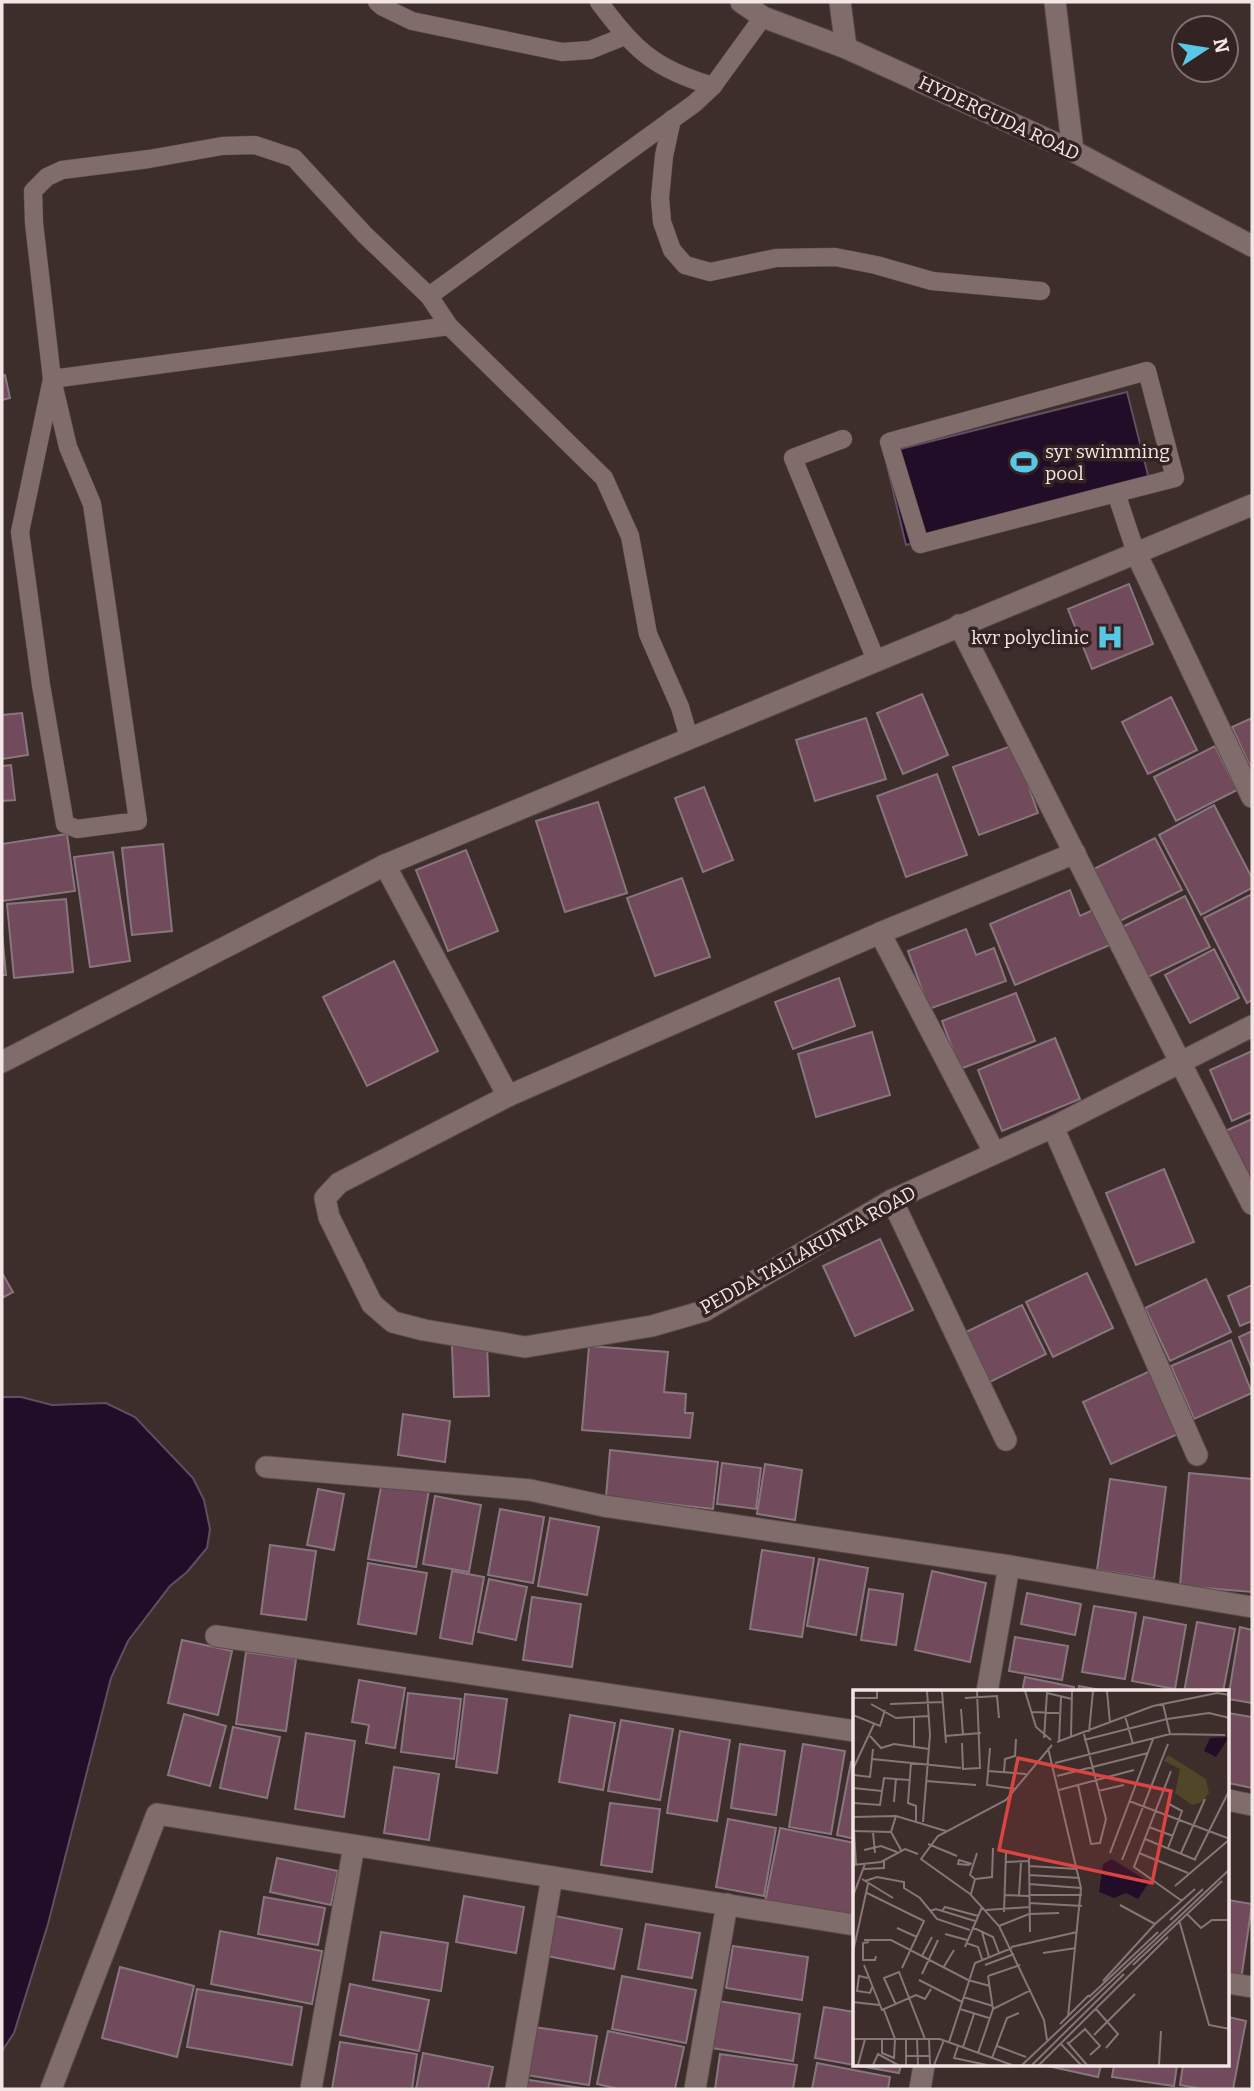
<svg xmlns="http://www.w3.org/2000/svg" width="1254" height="2091" viewBox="0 0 1254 2091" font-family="Bitter,serif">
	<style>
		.water { fill: #220d29; stroke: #614e62; stroke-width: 2 }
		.building { fill: #714a5c; stroke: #88767e; stroke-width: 2 }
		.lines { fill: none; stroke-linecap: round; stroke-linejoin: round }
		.lane-casing { stroke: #5a4c4b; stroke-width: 19 }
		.street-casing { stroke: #5a4c4b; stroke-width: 23 }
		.secondary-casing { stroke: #5a4c4b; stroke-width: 23 }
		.lane { stroke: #806c6b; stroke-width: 18 }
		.street { stroke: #806c6b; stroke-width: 21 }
		.secondary { stroke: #806c6b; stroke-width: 21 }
		.labels { text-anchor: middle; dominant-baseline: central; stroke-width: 7; stroke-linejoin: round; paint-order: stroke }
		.street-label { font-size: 19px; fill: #f3e7e6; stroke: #332322 }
		.poi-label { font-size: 19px; fill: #f3e7e6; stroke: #332322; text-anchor: start }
		.inset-road { fill: none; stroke: #867776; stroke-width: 2 }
		.view { fill: #da4544; fill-opacity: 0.15; stroke: #da4544; stroke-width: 3.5 }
		.inset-edge { fill: none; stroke: #f3e7e6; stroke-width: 3.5 }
	</style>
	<rect width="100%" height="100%" fill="#3d2d2b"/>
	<!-- water -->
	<g class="water">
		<polygon points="1127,392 1150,483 906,545 884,453"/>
		<polygon points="2,1397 21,1397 52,1405 106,1403 135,1417 193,1478 204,1500 210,1529 207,1548 187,1572 170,1586 128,1641 111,1678 48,1924 14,2033 2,2051"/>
	</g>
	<!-- building -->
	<g class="building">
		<polygon points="5,375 10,398 2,400 2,376"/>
		<polygon points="1129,584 1153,644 1092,669 1068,609"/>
		<polygon points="922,694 948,755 903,774 877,713"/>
		<polygon points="1171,697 1197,750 1148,774 1122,722"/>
		<polygon points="22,713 28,755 2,759 2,715"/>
		<polygon points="866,718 886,779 815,801 796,740"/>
		<polygon points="1252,718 1252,771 1232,727"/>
		<polygon points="1014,745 1038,813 979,835 953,767"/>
		<polygon points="1215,746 1237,790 1176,821 1154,777"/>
		<polygon points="11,765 15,800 2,801 2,766"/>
		<polygon points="937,774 967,855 906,877 877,796"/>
		<polygon points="704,787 733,860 703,872 675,798"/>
		<polygon points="598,802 627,893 565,912 536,821"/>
		<polygon points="1214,805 1252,878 1252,888 1201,915 1159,835"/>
		<polygon points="67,834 75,891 2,901 2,844"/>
		<polygon points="1155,838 1182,890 1118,922 1092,870"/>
		<polygon points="163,844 172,931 132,935 122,848"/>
		<polygon points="466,850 498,931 448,951 416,870"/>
		<polygon points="113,852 130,961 90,967 74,857"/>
		<polygon points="682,878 710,957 655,976 627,898"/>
		<polygon points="1070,890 1080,916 1095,909 1110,945 1015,985 990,924"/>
		<polygon points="1252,894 1252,1000 1247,1003 1204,918"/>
		<polygon points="1185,896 1210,947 1144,979 1120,928"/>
		<polygon points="66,899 73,972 14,978 7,904"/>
		<polygon points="966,929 976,955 994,948 1006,981 929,1009 908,951"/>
		<polygon points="2,932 6,975 2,975"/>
		<polygon points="1214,949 1239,998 1190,1023 1165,975"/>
		<polygon points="394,961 438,1051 367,1086 323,997"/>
		<polygon points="839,978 855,1026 793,1049 775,1002"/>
		<polygon points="1016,993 1035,1041 960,1069 942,1021"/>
		<polygon points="872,1032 890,1095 816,1117 798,1054"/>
		<polygon points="1055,1038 1080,1099 1002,1131 978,1070"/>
		<polygon points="1252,1051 1252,1112 1232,1121 1210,1070"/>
		<polygon points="1252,1119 1252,1199 1223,1132"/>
		<polygon points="1164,1169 1194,1242 1136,1265 1106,1193"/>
		<polygon points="880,1239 913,1310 855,1336 823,1266"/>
		<polygon points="2,1273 13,1292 2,1298"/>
		<polygon points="1087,1273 1113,1328 1053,1357 1026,1302"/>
		<polygon points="1206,1279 1231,1332 1170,1361 1145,1308"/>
		<polygon points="1252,1285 1252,1321 1240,1326 1228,1296"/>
		<polygon points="1022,1305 1046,1354 990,1382 966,1332"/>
		<polygon points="1252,1331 1252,1369 1239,1337"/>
		<polygon points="1231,1340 1252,1393 1194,1419 1171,1366"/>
		<polygon points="487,1344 489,1396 454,1397 452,1346"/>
		<polygon points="589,1346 668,1352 664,1392 686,1394 685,1413 693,1413 690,1438 582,1430"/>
		<polygon points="1150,1371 1178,1434 1111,1464 1083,1402"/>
		<polygon points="403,1414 450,1421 445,1462 398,1455"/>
		<polygon points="610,1450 718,1462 713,1509 606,1497"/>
		<polygon points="722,1463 761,1468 756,1509 717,1504"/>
		<polygon points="765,1464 802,1470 795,1520 757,1514"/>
		<polygon points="1189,1473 1252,1479 1252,1592 1180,1586"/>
		<polygon points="1110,1479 1166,1487 1154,1579 1097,1570"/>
		<polygon points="382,1481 429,1490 416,1567 368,1559"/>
		<polygon points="318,1489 344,1494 334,1550 307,1545"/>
		<polygon points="435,1496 481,1505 469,1572 423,1564"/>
		<polygon points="500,1509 544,1517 533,1583 488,1575"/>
		<polygon points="550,1518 599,1527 587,1595 538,1586"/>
		<polygon points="270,1545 316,1551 306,1620 261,1614"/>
		<polygon points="762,1550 814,1558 802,1637 750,1629"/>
		<polygon points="819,1559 868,1568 856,1635 807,1626"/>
		<polygon points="368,1563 427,1573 416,1634 358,1624"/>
		<polygon points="452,1571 484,1577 472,1644 440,1638"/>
		<polygon points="932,1571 986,1583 970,1662 915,1650"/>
		<polygon points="489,1579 527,1587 516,1640 478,1632"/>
		<polygon points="869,1589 903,1594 896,1645 861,1640"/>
		<polygon points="1027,1593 1081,1604 1075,1635 1021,1624"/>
		<polygon points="532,1597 581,1604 572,1667 523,1660"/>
		<polygon points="1094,1606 1136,1613 1125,1679 1082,1672"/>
		<polygon points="1144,1617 1186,1625 1175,1689 1132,1681"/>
		<polygon points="1197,1622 1235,1629 1223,1692 1184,1692"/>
		<polygon points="1240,1627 1252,1630 1252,1703 1228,1699"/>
		<polygon points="1015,1637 1068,1646 1062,1680 1009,1671"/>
		<polygon points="182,1640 232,1651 218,1715 168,1703"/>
		<polygon points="246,1652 296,1659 286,1731 236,1724"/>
		<polygon points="1025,1677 1074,1687 1073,1692 1022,1692"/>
		<polygon points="359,1680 405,1688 395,1748 366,1743 369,1725 352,1722"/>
		<polygon points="1079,1686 1111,1692 1078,1692"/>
		<polygon points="408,1693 461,1699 454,1759 401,1752"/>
		<polygon points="465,1694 507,1699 497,1773 456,1767"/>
		<polygon points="1228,1713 1252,1717 1252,1788 1228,1783"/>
		<polygon points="184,1714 226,1726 210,1786 168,1775"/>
		<polygon points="570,1715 615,1723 603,1790 559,1782"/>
		<polygon points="621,1720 673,1729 660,1800 608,1791"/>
		<polygon points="233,1727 280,1737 267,1798 220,1788"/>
		<polygon points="680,1731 730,1740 717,1821 667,1813"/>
		<polygon points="306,1733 355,1741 344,1817 295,1809"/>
		<polygon points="740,1744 785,1751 776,1815 731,1808"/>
		<polygon points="803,1744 845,1751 831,1834 789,1827"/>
		<polygon points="851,1762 855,1763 855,1839 837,1835"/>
		<polygon points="394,1767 439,1774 429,1840 384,1833"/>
		<polygon points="610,1803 660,1809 652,1872 601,1865"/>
		<polygon points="728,1819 776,1828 764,1896 716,1887"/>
		<polygon points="780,1828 855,1843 855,1925 764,1907"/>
		<polygon points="277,1858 338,1871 331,1905 270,1892"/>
		<polygon points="464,1896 524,1907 516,1953 456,1942"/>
		<polygon points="264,1897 325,1908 318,1945 258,1934"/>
		<polygon points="1228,1900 1252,1904 1241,1980 1228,1977"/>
		<polygon points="555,1916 622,1929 614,1969 547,1956"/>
		<polygon points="646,1924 700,1933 692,1978 638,1969"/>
		<polygon points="220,1931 322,1951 312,2004 211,1984"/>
		<polygon points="381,1932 448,1943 441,1991 373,1980"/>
		<polygon points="733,1946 808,1957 802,2000 726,1988"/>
		<polygon points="120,1967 194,1986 177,2057 102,2038"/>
		<polygon points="622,1976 696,1990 686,2043 612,2029"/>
		<polygon points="350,1984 429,2000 419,2051 340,2035"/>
		<polygon points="197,1989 302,2007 292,2065 187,2047"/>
		<polygon points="712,2000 800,2014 793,2061 705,2047"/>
		<polygon points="824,2007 855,2012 855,2065 901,2065 899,2073 815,2058"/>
		<polygon points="1228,2017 1246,2021 1233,2089 1202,2089 1180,2085 1183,2065 1228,2065"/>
		<polygon points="534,2027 597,2036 589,2085 526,2075"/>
		<polygon points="608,2031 684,2047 675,2089 619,2089 597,2084"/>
		<polygon points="340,2042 417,2054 412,2089 332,2089"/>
		<polygon points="423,2053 493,2067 488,2089 416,2089"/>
		<polygon points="720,2054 797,2065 793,2089 715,2089"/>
		<polygon points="817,2063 890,2077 888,2089 812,2089"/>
		<polygon points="1043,2065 1101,2065 1098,2077"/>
		<polygon points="1114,2065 1177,2065 1174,2086 1112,2077"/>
		<polygon points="523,2079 587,2089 521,2089"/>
	</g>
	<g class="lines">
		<defs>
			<g id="lane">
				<polyline points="377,2 383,7 412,21 562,52 590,50 625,36"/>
				<path d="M 599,2 C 635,50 654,69 713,86"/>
				<polyline points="672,119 664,156 660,198 662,222 672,250 685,265 710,272 776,258 835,257 876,265 932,281 1041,291"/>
				<polyline points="429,296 695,103 713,86 763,17"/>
				<polyline points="449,326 52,379 68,447 92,504 138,821 77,829 65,824 41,685 20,532 52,379 34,223 33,191 47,177 62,170 149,159 222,146 255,145 294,158 365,235 429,296 449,326 604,478 630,536 648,634 680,707 689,738"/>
				<polyline points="843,439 793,458 876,660"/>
				<polyline points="1116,493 920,544 889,442 1147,371 1175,478 1116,493 1136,553"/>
			</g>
			<g id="street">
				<polyline points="840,2 846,48"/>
				<polyline points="1055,2 1073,151"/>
				<polyline points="1136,553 1252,797"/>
				<polyline points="959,625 1252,1204"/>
				<polyline points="1075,853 880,933 508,1096 339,1183 325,1198 329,1217 372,1304 393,1322 424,1330 525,1347 652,1326 704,1311 892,1200 1053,1127 1252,1026"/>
				<polyline points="385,865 508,1096"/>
				<polyline points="880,933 994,1152"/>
				<polyline points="2,1062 385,865 1252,505"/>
				<polyline points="1053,1127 1197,1455"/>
				<polyline points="892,1200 1006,1440"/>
				<polyline points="266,1467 530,1490 604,1506 1009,1566 1252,1607"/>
				<polyline points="216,1636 855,1731"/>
				<polyline points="987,1692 1009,1566"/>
				<polyline points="1228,1800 1252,1805"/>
				<polyline points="1228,1983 1252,1987"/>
				<polyline points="51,2089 157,1814 855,1925"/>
				<polyline points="311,2089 354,1846"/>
				<polyline points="516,2089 552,1877"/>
				<polyline points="695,2089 727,1904"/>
				<polyline points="920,2089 924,2065"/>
			</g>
			<polyline id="secondary" points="741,2 763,17 846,48 1073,151 1252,246"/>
		</defs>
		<!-- lane casing -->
		<use href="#lane" class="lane-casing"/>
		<!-- street casing -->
		<use href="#street" class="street-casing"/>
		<!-- secondary casing -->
		<use href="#secondary" class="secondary-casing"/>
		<!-- lane -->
		<use href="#lane" class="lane"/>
		<!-- street -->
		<use href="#street" class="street"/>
		<!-- secondary -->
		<use href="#secondary" class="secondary"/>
	</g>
	<!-- icons -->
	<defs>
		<symbol id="stadium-bare" viewBox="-9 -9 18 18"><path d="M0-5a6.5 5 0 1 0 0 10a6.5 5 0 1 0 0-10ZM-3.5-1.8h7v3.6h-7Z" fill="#59c8e5" stroke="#332322" stroke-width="2.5" paint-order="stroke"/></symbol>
		<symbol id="hospital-bare" viewBox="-9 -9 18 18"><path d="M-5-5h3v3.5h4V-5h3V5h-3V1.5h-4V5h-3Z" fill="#59c8e5" stroke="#332322" stroke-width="2.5" paint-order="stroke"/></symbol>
	</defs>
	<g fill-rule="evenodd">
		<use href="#stadium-bare" x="1005" y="443" width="38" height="38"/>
		<use href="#hospital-bare" x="1091" y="618" width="38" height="38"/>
	</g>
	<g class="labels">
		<!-- street labels -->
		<g class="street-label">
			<text transform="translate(999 118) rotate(25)">HYDERGUDA ROAD</text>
			<text transform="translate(808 1250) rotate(-29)">PEDDA TALLAKUNTA ROAD</text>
		</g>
		<!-- poi labels -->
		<g class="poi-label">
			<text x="1045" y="451">syr swimming<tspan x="1045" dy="22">pool</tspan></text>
			<text x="1089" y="637" text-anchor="end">kvr polyclinic</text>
		</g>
	</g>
	<!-- overview -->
	<g transform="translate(853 1690)">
		<rect width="376" height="376" fill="#3d2d2b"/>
		<path d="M 315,65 L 353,89 L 356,103 L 349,112 L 339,115 L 322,103 L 327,79 L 311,71 Z" fill="#514628"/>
		<path d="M 376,47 L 363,67 L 351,61 L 357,48 ZM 259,169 L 296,192 L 285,209 L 273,203 L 261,208 L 246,202 L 250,174 Z" fill="#220d29"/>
		<path class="inset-road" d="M 89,1 L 93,53M 172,1 L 183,37 L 198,50M 254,1 L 257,33M 1,8 L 24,8 L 24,1M 112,8 L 144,6 L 146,28M 18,14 L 43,28 L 75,26M 37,14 L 89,12M 310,14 L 317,44M 108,19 L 110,45M 179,22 L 206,23M 0,25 L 27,36 L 32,20M 272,26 L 280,54M 61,27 L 61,57M 236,42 L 240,1M 17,46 L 28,58 L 41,54 L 76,59M 92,46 L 128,43M 218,47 L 219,1M 191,48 L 194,3 L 219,9M 231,50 L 314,29 L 356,23 L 377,28M 204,52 L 300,16 L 364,3 L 377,5M 206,52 L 208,7M 109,53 L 110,79 L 127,78 L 124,1M 137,58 L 134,95 L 162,99M 195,58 L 228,198 L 215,327M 19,69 L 108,78M 58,73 L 55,113 L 63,116 L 63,131M 202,73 L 317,44 L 372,45M 0,79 L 21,34M 135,81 L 173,84M 318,81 L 281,177 L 329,211M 151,82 L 152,69 L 162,66 L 163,49M 1,85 L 17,87 L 20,59M 204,86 L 295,63M 73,91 L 123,95M 225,95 L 238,154 L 247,153 L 253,129 L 231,44M 0,98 L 29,101M 206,100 L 281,80M 245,101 L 271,95M 276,111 L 377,149M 41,112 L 43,88M 0,113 L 27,115 L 31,88 L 56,90M 43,126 L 38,142 L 48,160M 0,127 L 43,126 L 93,141M 70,132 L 77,45 L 74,1M 296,137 L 320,146M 0,141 L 38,142M 1,141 L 3,175M 20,142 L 22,163M 292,149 L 343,170M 75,154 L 104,166M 315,158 L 329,121 L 316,114M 11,160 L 28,156 L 44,162M 257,163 L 300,49M 286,163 L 335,183M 328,163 L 352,109M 176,168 L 177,242M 342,169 L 377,99M 269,170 L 315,54M 153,172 L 176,171M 0,175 L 28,172 L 52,159 L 65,164M 117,175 L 105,174 L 106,170 L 119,174M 176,176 L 224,179M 11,179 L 31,178 L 31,171M 176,185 L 227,188M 9,189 L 40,208M 122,189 L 139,187 L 140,158M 12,191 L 24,187 L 51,192 L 51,198 L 67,208 L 84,229 L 117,240M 176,194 L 228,198M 322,196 L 377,149M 14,203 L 71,231 L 49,278M 118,204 L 122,189 L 117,185 L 124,163M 152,205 L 176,206M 166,205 L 168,173M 176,205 L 229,205M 0,206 L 12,174M 176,213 L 229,216M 267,215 L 302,234M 133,220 L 176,217M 77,221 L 83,219 L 122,231M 89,221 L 92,217 L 125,226M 151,222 L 153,163M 334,224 L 348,238 L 359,230 L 377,230M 317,230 L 350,199M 326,230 L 356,335 L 377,339M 146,236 L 176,224 L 206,223M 119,237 L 140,247 L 146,263M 44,238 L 64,247M 129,242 L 136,267M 92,244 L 114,250M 11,250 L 38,250 L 115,290 L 137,296M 16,252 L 10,253 L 10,270 L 22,270 L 23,266M 113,253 L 125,257 L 129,269M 112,257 L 129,217M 158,257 L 224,242M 0,262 L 15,194M 190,263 L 223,258M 69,266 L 79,247M 11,275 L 29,320 L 63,305 L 72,309 L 78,299M 132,275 L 161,264M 280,275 L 369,191M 90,278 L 101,260M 69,284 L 85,250M 135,286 L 167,275M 15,288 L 6,286 L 4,301 L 17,303 L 19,297M 66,290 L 109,312M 250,291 L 302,234 L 342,199M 110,307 L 140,316M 236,307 L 305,242M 0,312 L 26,315M 43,315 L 31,288 L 46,282 L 72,349M 107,319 L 136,328M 140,319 L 178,300M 243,319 L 265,344 L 253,358M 207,334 L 236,305M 241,345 L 282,304M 0,349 L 87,349 L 159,375M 29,349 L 29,363 L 41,368 L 42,349 L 31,320M 53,349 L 53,375M 64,349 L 65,375M 76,349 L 77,375M 194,350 L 191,330 L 146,236 L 117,204 L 68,169 L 85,146 L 153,110 L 199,55M 96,352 L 122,273 L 159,258M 214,352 L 234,375M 207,353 L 228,375M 215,354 L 232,339 L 247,356 L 237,365M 105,356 L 101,368 L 134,375M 144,356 L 173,367M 110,357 L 121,324M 125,363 L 140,319 L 135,286M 52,366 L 77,366M 139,368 L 154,328 L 166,323M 5,375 L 12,349M 20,375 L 25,364 L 45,375M 81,375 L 91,350M 169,375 L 377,179M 179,375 L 271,284M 186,375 L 315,247M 306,375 L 308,341"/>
		<path class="view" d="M 165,68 L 318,101 L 299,193 L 146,160 Z"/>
		<rect width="376" height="376" class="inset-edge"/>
	</g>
	<!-- border -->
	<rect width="1254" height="2091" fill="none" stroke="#f3e7e6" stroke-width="7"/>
	<!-- north arrow -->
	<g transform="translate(1205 49) rotate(78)"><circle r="33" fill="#332322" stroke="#807170" stroke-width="2"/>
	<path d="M0-5L12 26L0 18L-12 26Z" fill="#59c8e5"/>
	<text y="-10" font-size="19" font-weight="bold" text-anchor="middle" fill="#f3e7e6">N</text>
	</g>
</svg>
